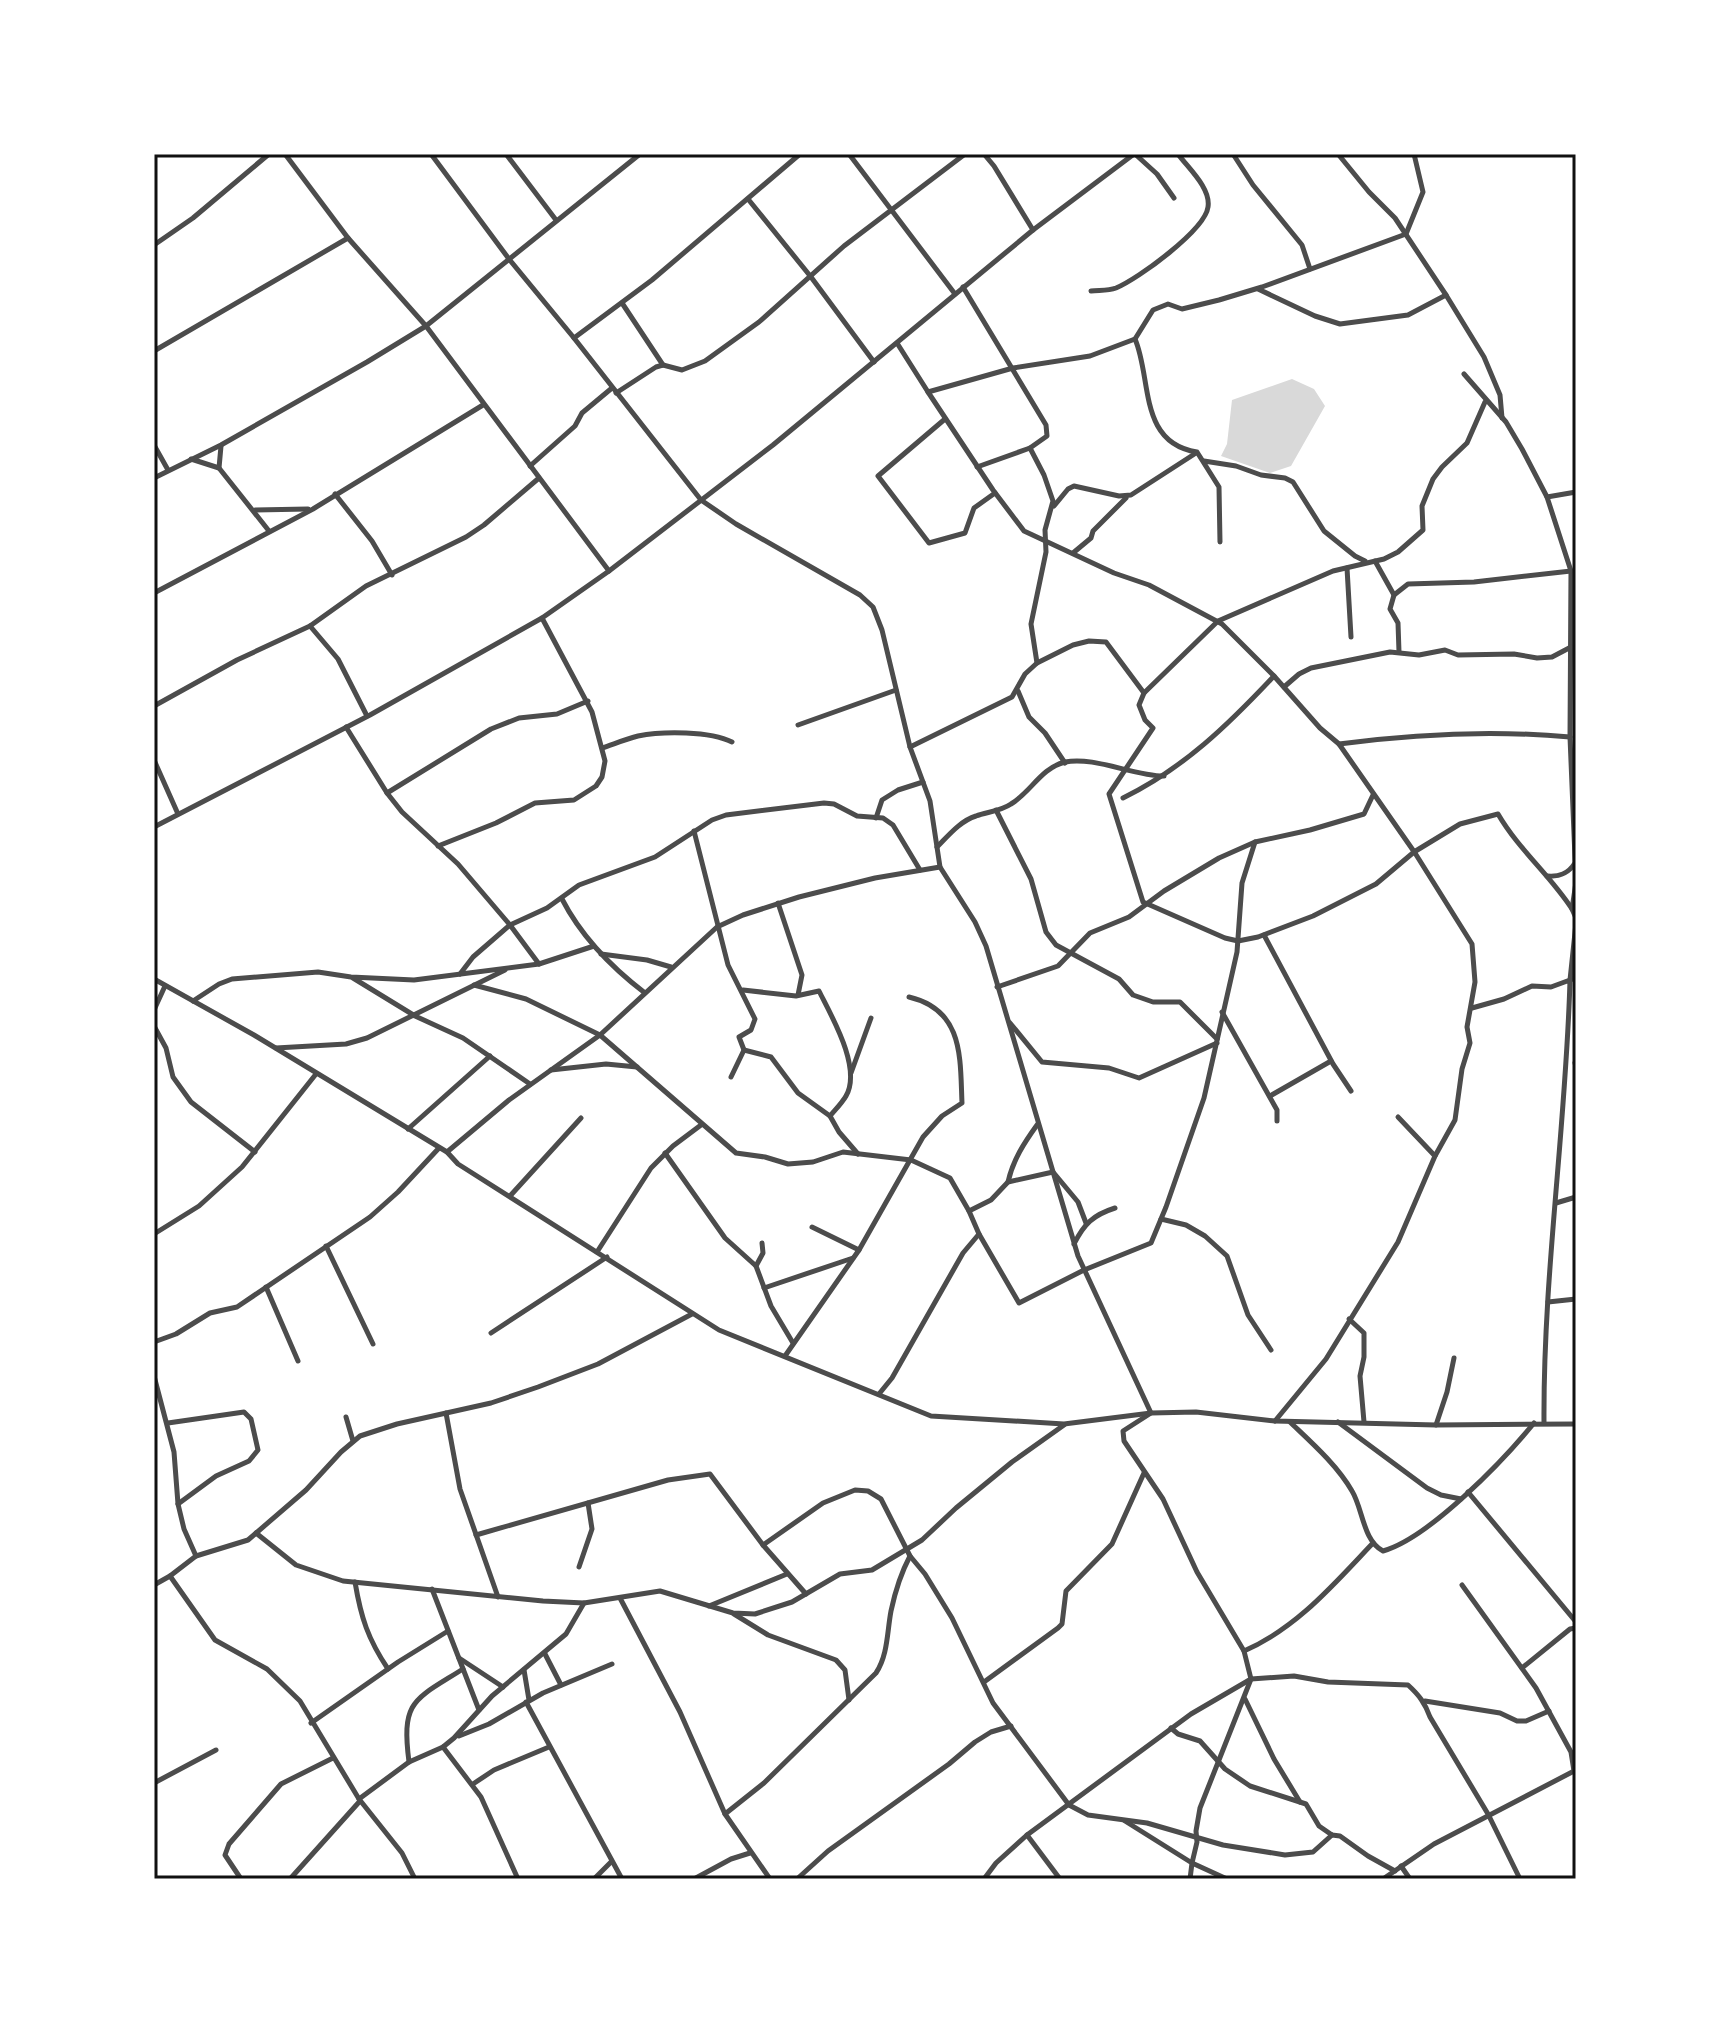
<svg xmlns="http://www.w3.org/2000/svg" width="1730" height="2033" viewBox="0 0 1730 2033" font-family="Commissioner,sans-serif">
	<style>
		.water { fill: #d9d9d9 }
		.lines { fill: none; stroke-linecap: round; stroke-linejoin: round }
		.minor { stroke: #4c4c4c; stroke-width: 5 }
		.neatline { fill: none; stroke: #111; stroke-width: 3 }
	</style>
	<rect width="100%" height="100%" fill="#fff"/>
	<!-- water -->
	<polygon class="water" points="1292,379 1314,389 1325,406 1291,466 1270,473 1221,456 1227,444 1232,400"/>
	<g class="lines">
		<!-- minor -->
		<g class="minor">
			<polyline points="285,154 348,238 426,326 609,571"/>
			<polyline points="431,154 509,259 574,338 701,500 736,524 860,595 873,607 882,630 910,747 930,801 940,867 975,922 986,946 1078,1256 1151,1413 1123,1431 1124,1441 1163,1499 1197,1572 1244,1651 1251,1679 1200,1808 1196,1831 1197,1842 1192,1863 1227,1879"/>
			<polyline points="506,154 556,220"/>
			<polyline points="849,154 955,294"/>
			<polyline points="984,154 994,166 1033,230"/>
			<polyline points="1135,154 1157,174 1174,198"/>
			<polyline points="1233,154 1253,185 1302,245 1310,269"/>
			<polyline points="1338,154 1369,192 1395,218 1446,295 1484,357 1500,395 1502,418"/>
			<polyline points="748,199 811,277 874,362"/>
			<polyline points="154,245 193,218 269,154"/>
			<polyline points="963,287 1046,425 1047,436 1030,448 977,467"/>
			<polyline points="1258,289 1315,316 1340,324 1408,315 1446,295"/>
			<path d="M 1091,291 C 1099,290 1108,291 1116,288 C 1138,279 1205,230 1208,207 C 1211,188 1188,168 1178,154"/>
			<polyline points="622,303 663,365"/>
			<polyline points="574,338 652,280 800,154"/>
			<path d="M 1135,339 C 1152,378 1138,443 1197,452 L 1219,487 L 1220,542"/>
			<polyline points="897,343 928,392 1013,368 1090,356 1135,339 1153,310 1168,304 1182,309 1219,300 1262,287 1406,234 1423,192 1414,154"/>
			<polyline points="154,351 348,238"/>
			<polyline points="1464,374 1506,422 1522,449 1547,497 1571,571 1570,737 1576,882 1572,909 1576,918"/>
			<polyline points="928,392 993,490 1024,531 1114,573 1149,585 1222,624 1274,676 1320,728 1339,744 1415,853 1472,944 1475,982 1467,1027 1470,1043 1462,1069 1455,1120 1435,1156 1398,1242 1326,1359 1275,1421"/>
			<polyline points="616,393 656,367 663,365 682,370 705,361 759,322 844,246 965,154"/>
			<polyline points="945,419 878,476 929,543 965,533 974,508 995,493"/>
			<polyline points="154,445 168,470"/>
			<polyline points="191,459 219,468 269,531"/>
			<polyline points="1204,461 1236,466 1261,475 1285,478 1293,482 1324,531 1355,556 1365,561"/>
			<polyline points="530,466 575,426 582,413 612,388"/>
			<polyline points="219,468 221,446"/>
			<polyline points="154,478 221,445 367,362 426,326 640,154"/>
			<polyline points="335,494 372,541 392,575"/>
			<polyline points="1547,497 1576,492"/>
			<polyline points="1054,506 1068,489 1074,486 1119,496 1131,495 1196,453"/>
			<polyline points="255,510 308,509"/>
			<polyline points="1073,553 1091,538 1093,531 1126,498"/>
			<polyline points="1375,561 1394,595"/>
			<polyline points="1347,568 1351,637"/>
			<polyline points="154,593 313,509 483,405"/>
			<polyline points="310,626 338,659 367,716"/>
			<polyline points="1399,652 1398,623 1390,609 1394,595 1408,584 1474,582 1571,571"/>
			<polyline points="1037,663 1073,645 1089,641 1106,642 1144,693 1218,621 1333,571 1384,559 1398,552 1423,530 1422,506 1433,479 1442,467 1467,443 1485,402"/>
			<polyline points="1284,687 1299,674 1311,668 1390,652 1419,655 1445,650 1458,655 1514,654 1537,658 1552,657 1571,647"/>
			<polyline points="1018,691 1029,717 1045,733 1065,763"/>
			<path d="M 1144,693 L 1139,705 L 1145,720 L 1153,728 L 1109,794 L 1143,902 L 1225,938 L 1238,941 L 1258,937 L 1313,916 L 1376,884 L 1414,852 L 1460,824 L 1498,814 C 1519,850 1550,875 1572,909"/>
			<polyline points="154,706 237,660 310,626 366,586 466,537 484,525 539,478"/>
			<polyline points="798,725 896,690"/>
			<polyline points="346,727 387,793 402,812 458,864 510,925 539,964"/>
			<path d="M 1339,744 C 1414,734 1494,730 1570,737"/>
			<polyline points="910,747 1012,697 1025,674 1037,663 1031,624 1046,552 1045,530 1053,501 1044,475 1030,448"/>
			<path d="M 602,748 C 614,744 626,739 638,736 C 663,731 710,731 732,742"/>
			<polyline points="154,760 178,814"/>
			<polyline points="387,793 491,729 519,718 557,714 588,701"/>
			<path d="M 1123,798 C 1184,768 1228,725 1274,676"/>
			<polyline points="996,810 1031,879 1046,932 1056,945 1119,979 1133,995 1153,1002 1180,1002 1217,1039"/>
			<polyline points="876,818 882,800 898,790 923,782"/>
			<polyline points="154,827 370,715 542,618 609,571 773,445 1033,230 1134,154"/>
			<polyline points="694,831 728,965 755,1019 751,1030 739,1037 744,1050 731,1077"/>
			<polyline points="438,846 496,823 535,803 574,800 596,786 602,777 605,761 592,712 542,618"/>
			<path d="M 937,847 C 948,836 960,821 976,816 C 987,812 1001,811 1011,804 C 1031,792 1041,768 1065,762 C 1094,756 1134,776 1164,776"/>
			<path d="M 1547,876 C 1559,877 1568,874 1575,863"/>
			<path d="M 562,899 C 581,936 611,967 645,993"/>
			<polyline points="778,903 802,975 798,995"/>
			<polyline points="1576,923 1570,980 1576,978"/>
			<polyline points="1264,935 1333,1064 1351,1091"/>
			<polyline points="601,954 647,960 671,967"/>
			<polyline points="460,974 473,957 510,925 547,908 579,885 655,857 712,820 726,815 824,803 834,804 857,816 883,818 893,825 920,870"/>
			<polyline points="353,978 415,1016 463,1038 530,1084"/>
			<polyline points="154,979 254,1035 447,1152 458,1164 719,1330 931,1416 1064,1424 1151,1413 1196,1412 1275,1421 1436,1425 1576,1424"/>
			<polyline points="474,985 526,999 600,1035 736,1153 765,1157 788,1164 813,1162 843,1152 911,1160 950,1178 969,1211 991,1200 1008,1182 1053,1172 1078,1202 1086,1223"/>
			<polyline points="997,987 1058,966 1090,933 1129,917 1164,891 1219,858 1255,842 1310,830 1364,814 1373,795"/>
			<path d="M 743,990 L 796,996 L 819,991 C 832,1017 862,1068 846,1096 C 842,1103 835,1110 830,1116 L 839,1132 L 858,1154"/>
			<polyline points="193,1001 219,984 232,979 318,972 351,977 414,980 539,964 594,946"/>
			<path d="M 1472,1008 L 1504,999 L 1532,986 L 1551,987 L 1570,980 C 1566,1128 1543,1275 1544,1423"/>
			<polyline points="154,1010 165,986"/>
			<polyline points="1222,1012 1277,1110 1277,1121"/>
			<polyline points="1010,1023 1042,1062 1109,1068 1139,1078 1217,1043"/>
			<polyline points="154,1026 166,1048 173,1077 191,1102 255,1152"/>
			<polyline points="276,1048 346,1044 367,1038 505,970"/>
			<polyline points="744,1050 771,1057 798,1093 830,1116"/>
			<polyline points="1575,1063 1576,1067"/>
			<polyline points="551,1070 606,1064 637,1067"/>
			<polyline points="851,1073 871,1018"/>
			<polyline points="1270,1096 1331,1061"/>
			<polyline points="1398,1117 1435,1156"/>
			<polyline points="408,1129 490,1056"/>
			<polyline points="447,1152 509,1100 600,1035 717,927 743,915 799,897 875,878 940,867"/>
			<polyline points="665,1153 725,1238 756,1266"/>
			<path d="M 1008,1182 C 1013,1160 1024,1143 1037,1125"/>
			<polyline points="510,1196 581,1118"/>
			<polyline points="1556,1203 1576,1197"/>
			<polyline points="1161,1219 1186,1225 1205,1236 1227,1256 1248,1315 1271,1350"/>
			<polyline points="812,1227 859,1250"/>
			<polyline points="154,1234 199,1206 242,1167 316,1074"/>
			<polyline points="979,1234 1019,1303 1084,1270 1151,1243 1166,1207 1204,1098 1237,952 1242,883 1255,842"/>
			<polyline points="762,1243 763,1253 756,1266 771,1306 793,1343"/>
			<path d="M 1074,1244 C 1084,1224 1093,1215 1115,1208"/>
			<polyline points="326,1246 373,1344"/>
			<polyline points="597,1252 651,1168 673,1146 701,1125"/>
			<polyline points="266,1287 298,1361"/>
			<polyline points="764,1288 853,1258"/>
			<polyline points="1548,1302 1576,1299"/>
			<polyline points="1349,1319 1364,1333 1364,1357 1360,1376 1364,1422"/>
			<polyline points="491,1333 607,1257"/>
			<polyline points="154,1342 176,1334 210,1313 237,1307 370,1217 398,1192 439,1148"/>
			<path d="M 785,1356 L 859,1250 L 923,1137 L 942,1116 L 962,1103 C 960,1058 964,1010 909,997"/>
			<polyline points="154,1376 174,1452 178,1504 184,1529 196,1556"/>
			<polyline points="879,1394 892,1378 963,1253 979,1234 969,1211"/>
			<polyline points="446,1413 460,1489 498,1597"/>
			<polyline points="346,1417 353,1441"/>
			<path d="M 1290,1422 C 1312,1443 1337,1465 1352,1491 C 1363,1509 1363,1541 1383,1551 C 1429,1538 1503,1461 1534,1423"/>
			<polyline points="1338,1422 1427,1488 1441,1495 1461,1499"/>
			<polyline points="168,1423 244,1412 251,1419 258,1450 249,1461 216,1476 178,1504"/>
			<polyline points="1436,1425 1447,1392 1454,1358"/>
			<polyline points="1468,1492 1576,1622"/>
			<polyline points="256,1533 296,1565 343,1581 543,1601 584,1603 660,1591 733,1613 755,1614 792,1602 840,1574 872,1570 922,1540 956,1508 1012,1462 1064,1425"/>
			<polyline points="476,1535 668,1480 710,1474 763,1545 806,1594"/>
			<polyline points="763,1545 823,1503 855,1490 868,1491 881,1499 910,1556 925,1574 952,1618 993,1703 1069,1805 1088,1815 1147,1823 1223,1845 1285,1855 1313,1852 1332,1835"/>
			<polyline points="579,1567 592,1529 588,1503"/>
			<polyline points="170,1576 215,1640 267,1669 300,1701 359,1799 402,1853 415,1879"/>
			<path d="M 355,1582 C 361,1618 368,1639 388,1669"/>
			<polyline points="154,1585 170,1576 196,1556 248,1540 306,1490 341,1452 360,1436 397,1424 491,1403 538,1387 598,1364 692,1314"/>
			<polyline points="1462,1585 1536,1688 1571,1752 1574,1771"/>
			<polyline points="432,1589 479,1710"/>
			<polyline points="620,1598 680,1712 725,1814 770,1879"/>
			<polyline points="709,1606 787,1574"/>
			<polyline points="734,1614 768,1635 836,1660 845,1670 849,1700"/>
			<path d="M 1244,1651 C 1297,1628 1334,1584 1373,1543"/>
			<polyline points="545,1654 561,1685"/>
			<polyline points="459,1658 503,1687"/>
			<polyline points="1522,1668 1570,1629 1576,1628"/>
			<polyline points="524,1670 529,1700"/>
			<polyline points="984,1682 1058,1628 1062,1624 1066,1591 1112,1544 1144,1473"/>
			<polyline points="1245,1699 1274,1759 1300,1802"/>
			<polyline points="1425,1701 1500,1713 1517,1721 1526,1721 1549,1711"/>
			<polyline points="526,1702 622,1879"/>
			<polyline points="311,1723 398,1662 448,1631"/>
			<polyline points="1171,1728 1178,1734 1200,1741 1225,1769 1250,1786 1306,1804 1319,1826 1332,1835 1340,1836 1368,1856 1395,1871"/>
			<polyline points="459,1736 489,1724 543,1693 612,1664"/>
			<polyline points="443,1747 481,1797 518,1879"/>
			<path d="M 409,1762 C 401,1700 414,1700 463,1669"/>
			<polyline points="154,1783 216,1750"/>
			<polyline points="473,1784 494,1770 549,1747"/>
			<polyline points="359,1799 409,1762 443,1747 454,1738 492,1696 566,1634 584,1603"/>
			<path d="M 725,1814 L 764,1783 L 876,1673 C 888,1655 887,1632 891,1611 C 895,1592 901,1573 910,1556"/>
			<polyline points="1125,1821 1192,1863 1190,1879"/>
			<polyline points="1027,1835 1060,1879"/>
			<polyline points="1401,1866 1410,1879"/>
			<polyline points="241,1879 225,1855 229,1844 281,1784 333,1758"/>
			<polyline points="290,1879 360,1801"/>
			<polyline points="594,1879 611,1862"/>
			<polyline points="694,1879 731,1859 750,1853"/>
			<polyline points="797,1879 828,1851 949,1764 975,1742 991,1732 1011,1726"/>
			<path d="M 984,1879 L 996,1863 L 1027,1835 L 1191,1714 L 1251,1679 L 1294,1676 L 1328,1682 L 1408,1685 C 1419,1695 1425,1703 1430,1717 L 1488,1814 L 1520,1879"/>
			<polyline points="1383,1879 1434,1844 1576,1770"/>
		</g>
	</g>
	<!-- border -->
	<rect width="1730" height="2033" fill="none" stroke="#ffffff" stroke-width="312"/>
	<rect x="156" y="156" width="1418" height="1721" class="neatline"/>
</svg>
